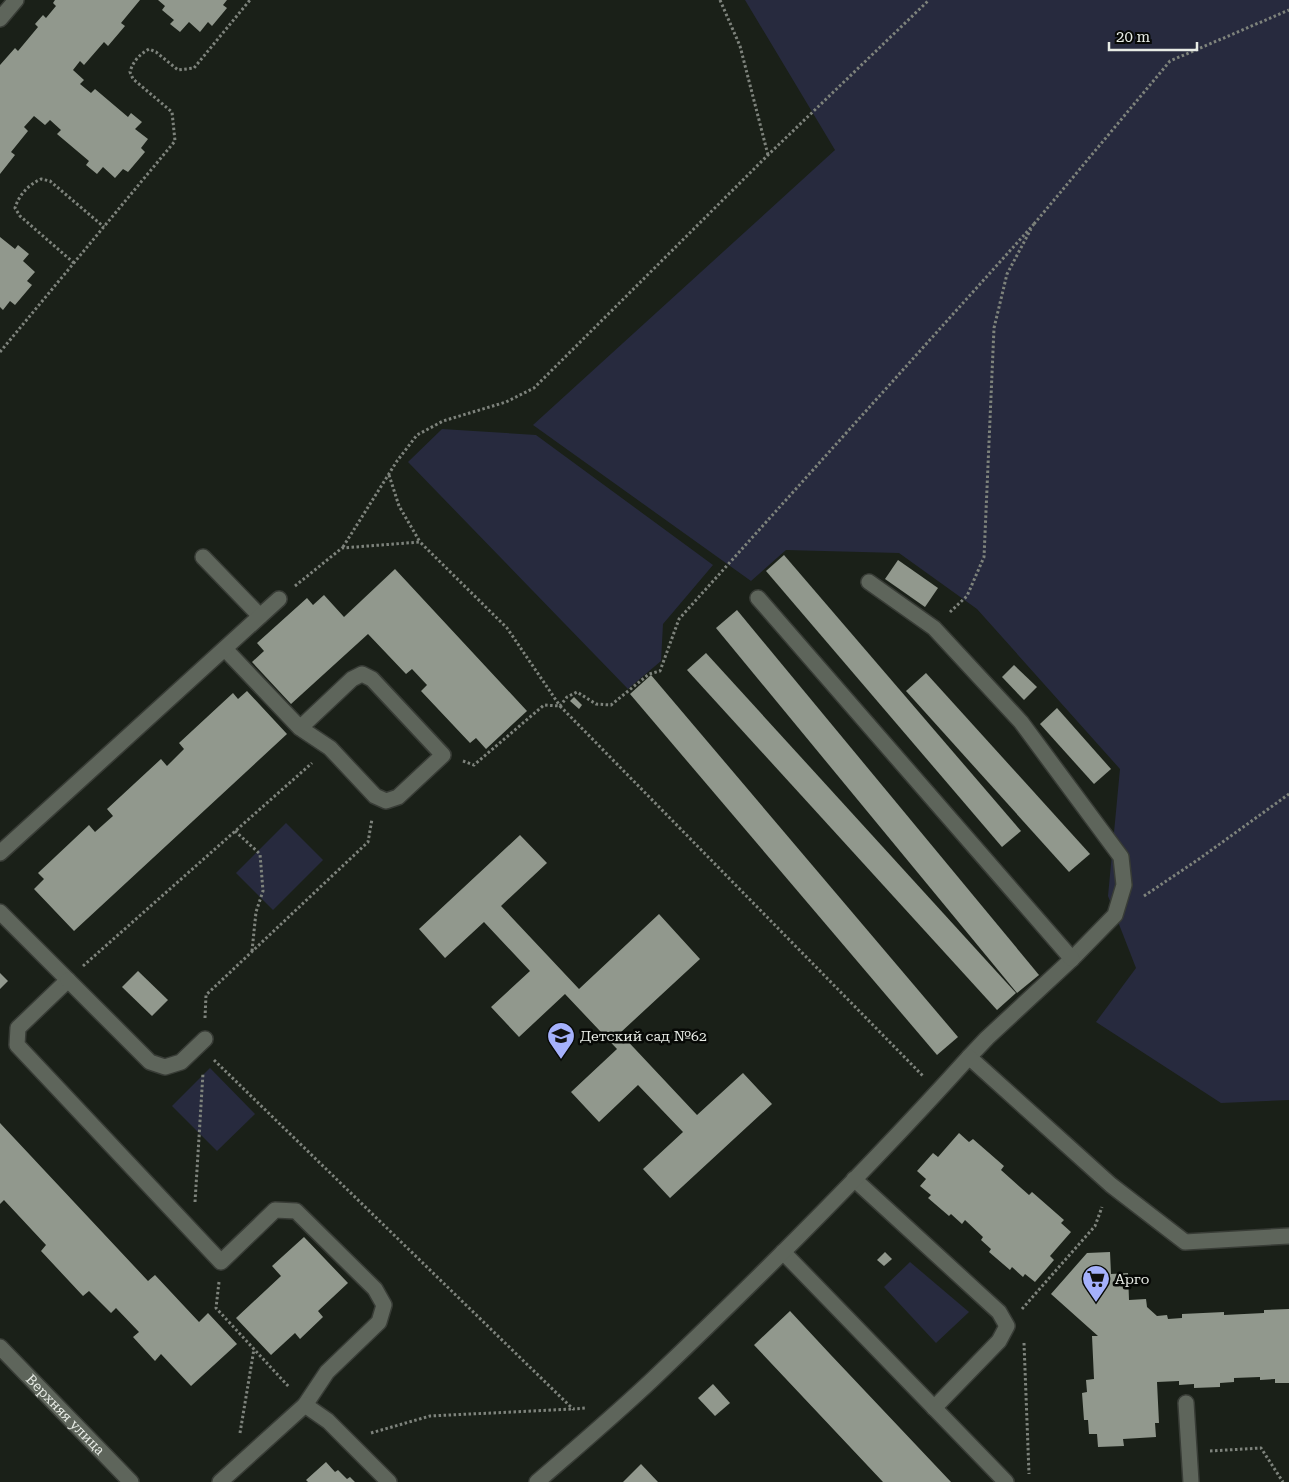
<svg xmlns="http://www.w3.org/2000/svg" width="1289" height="1482" viewBox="0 0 1289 1482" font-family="'Roboto Serif',serif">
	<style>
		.green { fill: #272a3e }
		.building { fill: #91988d }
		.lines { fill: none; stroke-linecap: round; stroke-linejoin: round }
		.minor-casing { stroke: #383c36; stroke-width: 18 }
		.path { stroke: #7e837c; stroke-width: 3; stroke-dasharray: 2.5 2.5; stroke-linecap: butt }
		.minor { stroke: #5e655b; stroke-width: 15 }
		.labels { text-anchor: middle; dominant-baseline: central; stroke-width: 5; stroke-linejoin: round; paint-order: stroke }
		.poi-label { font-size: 14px; fill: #e8ece6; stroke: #070906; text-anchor: start }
		.street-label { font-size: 14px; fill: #e8ece6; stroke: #070906 }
	</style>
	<rect width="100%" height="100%" fill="#1a2018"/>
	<!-- green -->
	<g class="green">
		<polygon points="745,0 1289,0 1289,1100 1221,1103 1096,1022 1136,968 1108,896 1120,769 977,609 899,553 786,550 751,581 533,425 835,150"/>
		<polygon points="442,429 536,435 713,565 663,624 661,661 628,689 408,462"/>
		<polygon points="286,823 323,860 273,910 236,873"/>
		<polygon points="210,1068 255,1114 217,1151 172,1106"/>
		<polygon points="910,1262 969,1312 936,1343 884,1287"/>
	</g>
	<!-- building -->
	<g class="building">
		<polygon points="55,0 140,0 121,23 125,26 108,46 104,42 84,65 80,61 73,70 84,80 80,84 91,93 95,89 128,117 131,113 142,122 135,129 148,139 141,148 145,152 128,172 123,169 115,178 103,167 97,174 86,165 89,161 57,134 61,130 50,120 45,125 34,116 24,127 28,131 11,152 15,155 0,174 0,65 15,48 18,51 38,27 35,24 43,15 46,18 56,6 53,3"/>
		<polygon points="158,0 227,0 223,5 227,8 212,26 208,22 200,32 189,22 180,32 170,24 174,20 162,10 165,6"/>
		<polygon points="0,237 15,249 18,245 29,254 23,261 35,272 27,281 32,285 15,305 10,301 3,310 0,307"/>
		<polygon points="784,555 1021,831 1002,847 766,571"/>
		<polygon points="898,560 938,588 925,607 885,579"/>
		<polygon points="395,569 527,711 486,749 476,738 470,743 421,691 427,685 412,669 406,674 368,634 291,704 252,662 264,651 257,643 307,598 313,605 324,595 344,617"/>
		<polygon points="737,610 1039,975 1017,993 716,628"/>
		<polygon points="706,653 1016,993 997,1010 687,670"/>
		<polygon points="1014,665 1037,687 1024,700 1002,677"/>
		<polygon points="926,673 1090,854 1069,872 906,691"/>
		<polygon points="651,675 958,1037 937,1055 630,694"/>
		<polygon points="247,691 287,734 74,931 34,889 44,879 38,873 89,825 95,832 113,816 107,809 161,759 167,766 184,749 179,743 233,693 238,699"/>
		<polygon points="574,697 582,705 579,709 570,701"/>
		<polygon points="1057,708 1111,769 1094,784 1040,724"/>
		<polygon points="520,835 547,863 501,906 579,989 659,914 700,959 620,1033 697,1115 743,1073 772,1104 670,1198 643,1169 683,1132 638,1085 599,1122 571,1092 617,1049 565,994 519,1037 491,1007 530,971 484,922 445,958 419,929"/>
		<polygon points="138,971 168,1000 152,1016 122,987"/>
		<polygon points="0,973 8,981 0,989"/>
		<polygon points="0,1123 148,1281 155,1275 199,1322 208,1313 237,1344 191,1386 161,1354 155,1361 133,1337 139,1332 116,1308 111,1313 89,1291 83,1296 41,1251 46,1245 4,1200 0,1204"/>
		<polygon points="959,1133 969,1142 973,1139 1004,1166 1001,1170 1029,1195 1032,1192 1064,1220 1061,1223 1071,1232 1050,1256 1054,1260 1035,1282 1025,1274 1023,1277 1012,1267 1010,1270 989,1252 991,1249 981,1240 983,1237 965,1220 962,1224 951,1214 949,1216 928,1198 931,1195 920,1186 926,1179 917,1171 933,1153 938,1157"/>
		<polygon points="304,1237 348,1283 318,1311 323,1317 300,1339 295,1333 271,1355 236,1318 281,1276 272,1266"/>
		<polygon points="885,1252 892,1259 884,1266 877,1260"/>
		<polygon points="1110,1252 1111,1274 1128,1273 1129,1300 1146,1299 1147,1307 1157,1316 1167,1315 1168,1319 1182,1318 1182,1314 1224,1312 1224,1315 1264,1313 1264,1310 1289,1309 1289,1383 1275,1383 1275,1379 1260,1380 1260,1377 1234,1378 1234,1382 1220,1383 1220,1387 1194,1388 1194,1384 1179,1385 1179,1381 1157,1382 1159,1423 1155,1423 1156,1437 1123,1439 1124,1446 1098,1447 1097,1434 1089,1434 1088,1420 1084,1420 1082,1393 1087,1392 1086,1380 1094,1379 1092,1336 1098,1336 1051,1294 1087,1253"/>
		<polygon points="790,1311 830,1354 951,1482 883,1482 754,1345"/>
		<polygon points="713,1384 730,1403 715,1416 698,1398"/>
		<polygon points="326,1462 335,1472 338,1470 347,1479 350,1477 355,1482 308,1482 306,1480"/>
		<polygon points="641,1464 658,1482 623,1482"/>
	</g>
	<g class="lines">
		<defs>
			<g id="minor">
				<polyline points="0,19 16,0"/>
				<polyline points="203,557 260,616"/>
				<polyline points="869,582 934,628 1021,722 1121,857 1124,885 1115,915 1072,959 987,1038 969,1057"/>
				<polyline points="758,598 1072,959"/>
				<polyline points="225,649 300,728 330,748 375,796 386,801 398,797 443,755 372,679 362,674 352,679 300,728"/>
				<polyline points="0,853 279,599"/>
				<polyline points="0,912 68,980 18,1028 17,1045 221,1262 275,1210 296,1211 375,1289 384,1305 379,1322 327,1372 305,1405"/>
				<polyline points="68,980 150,1062 165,1067 181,1062 205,1039"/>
				<polyline points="854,1179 999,1312 1007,1326 999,1341 934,1408"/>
				<polyline points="783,1252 1006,1482"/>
				<path id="s1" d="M 0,1347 L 131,1482"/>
				<polyline points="1186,1403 1191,1482"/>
				<polyline points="220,1482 305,1405 328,1421 389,1482"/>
				<path d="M 537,1482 C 576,1448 616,1414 653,1379 C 762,1275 869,1168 969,1057 L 1111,1185 L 1185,1242 L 1289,1236"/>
			</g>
		</defs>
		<!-- minor casing -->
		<use href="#minor" class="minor-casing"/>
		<!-- path -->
		<g class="path">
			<polyline points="720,0 740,46 768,155"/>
			<polyline points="1034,224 1170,61 1289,10"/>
			<path d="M 74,263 L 20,216 L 15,208 C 19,195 28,185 41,179 L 50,181 L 104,227"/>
			<path d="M 0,352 L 175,141 L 172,112 L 133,79 L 130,72 C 133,61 140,54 149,49 L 156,52 L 178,70 L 194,68 L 250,0"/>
			<polyline points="389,475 399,506 420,542"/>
			<polyline points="343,547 397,461 417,435 443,421 506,402 534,388 768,155 929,0"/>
			<polyline points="295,586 342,548 420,542 507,628 560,706 567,697 577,692 596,704 611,705 649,674 660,671 679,619 1034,224"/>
			<polyline points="950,612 967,596 984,557 994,328 1007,274 1031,229"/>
			<polyline points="463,761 474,765 544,705 560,706 923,1076"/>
			<polyline points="235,831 260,854 263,891 256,912 252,951"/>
			<polyline points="1144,896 1199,859 1289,794"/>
			<polyline points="83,966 312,763"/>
			<polyline points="205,1018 206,995 368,842 372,819"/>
			<polyline points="214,1060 573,1409 586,1408"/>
			<polyline points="195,1202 203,1073"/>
			<polyline points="219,1282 216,1308 289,1387"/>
			<polyline points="1022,1309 1095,1226 1102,1207"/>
			<polyline points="1024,1343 1029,1474"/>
			<polyline points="240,1433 254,1349"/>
			<polyline points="371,1433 430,1416 573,1409"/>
			<polyline points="1210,1451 1261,1448 1283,1482"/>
		</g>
		<!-- minor -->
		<use href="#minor" class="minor"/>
	</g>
	<!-- icons -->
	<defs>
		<symbol id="school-pin" viewBox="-11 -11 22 30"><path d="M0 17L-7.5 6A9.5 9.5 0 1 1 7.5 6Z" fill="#a5b1fc" stroke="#070906"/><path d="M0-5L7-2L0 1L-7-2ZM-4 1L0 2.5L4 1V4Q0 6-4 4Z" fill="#111"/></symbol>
		<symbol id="supermarket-pin" viewBox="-11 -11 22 30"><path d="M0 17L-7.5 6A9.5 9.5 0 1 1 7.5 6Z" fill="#a5b1fc" stroke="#070906"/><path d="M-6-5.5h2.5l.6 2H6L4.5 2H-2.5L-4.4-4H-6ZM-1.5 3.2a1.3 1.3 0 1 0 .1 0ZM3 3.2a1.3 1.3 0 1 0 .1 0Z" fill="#111"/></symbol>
	</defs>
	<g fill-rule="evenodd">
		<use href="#school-pin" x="545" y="1020" width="32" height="43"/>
		<use href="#supermarket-pin" x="1080" y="1263" width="32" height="43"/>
	</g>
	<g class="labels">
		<!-- poi labels -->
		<g class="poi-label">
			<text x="580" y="1036">Детский сад №62</text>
			<text x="1115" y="1279">Арго</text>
		</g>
		<!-- street labels -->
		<g class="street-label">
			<text stroke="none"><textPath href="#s1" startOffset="94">Верхняя улица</textPath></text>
		</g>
	</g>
	<!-- scale -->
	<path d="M1109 42v8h88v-8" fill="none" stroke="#e8ece6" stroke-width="2.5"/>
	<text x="1116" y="42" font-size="15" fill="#e8ece6" stroke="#070906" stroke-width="4" paint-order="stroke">20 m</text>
</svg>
